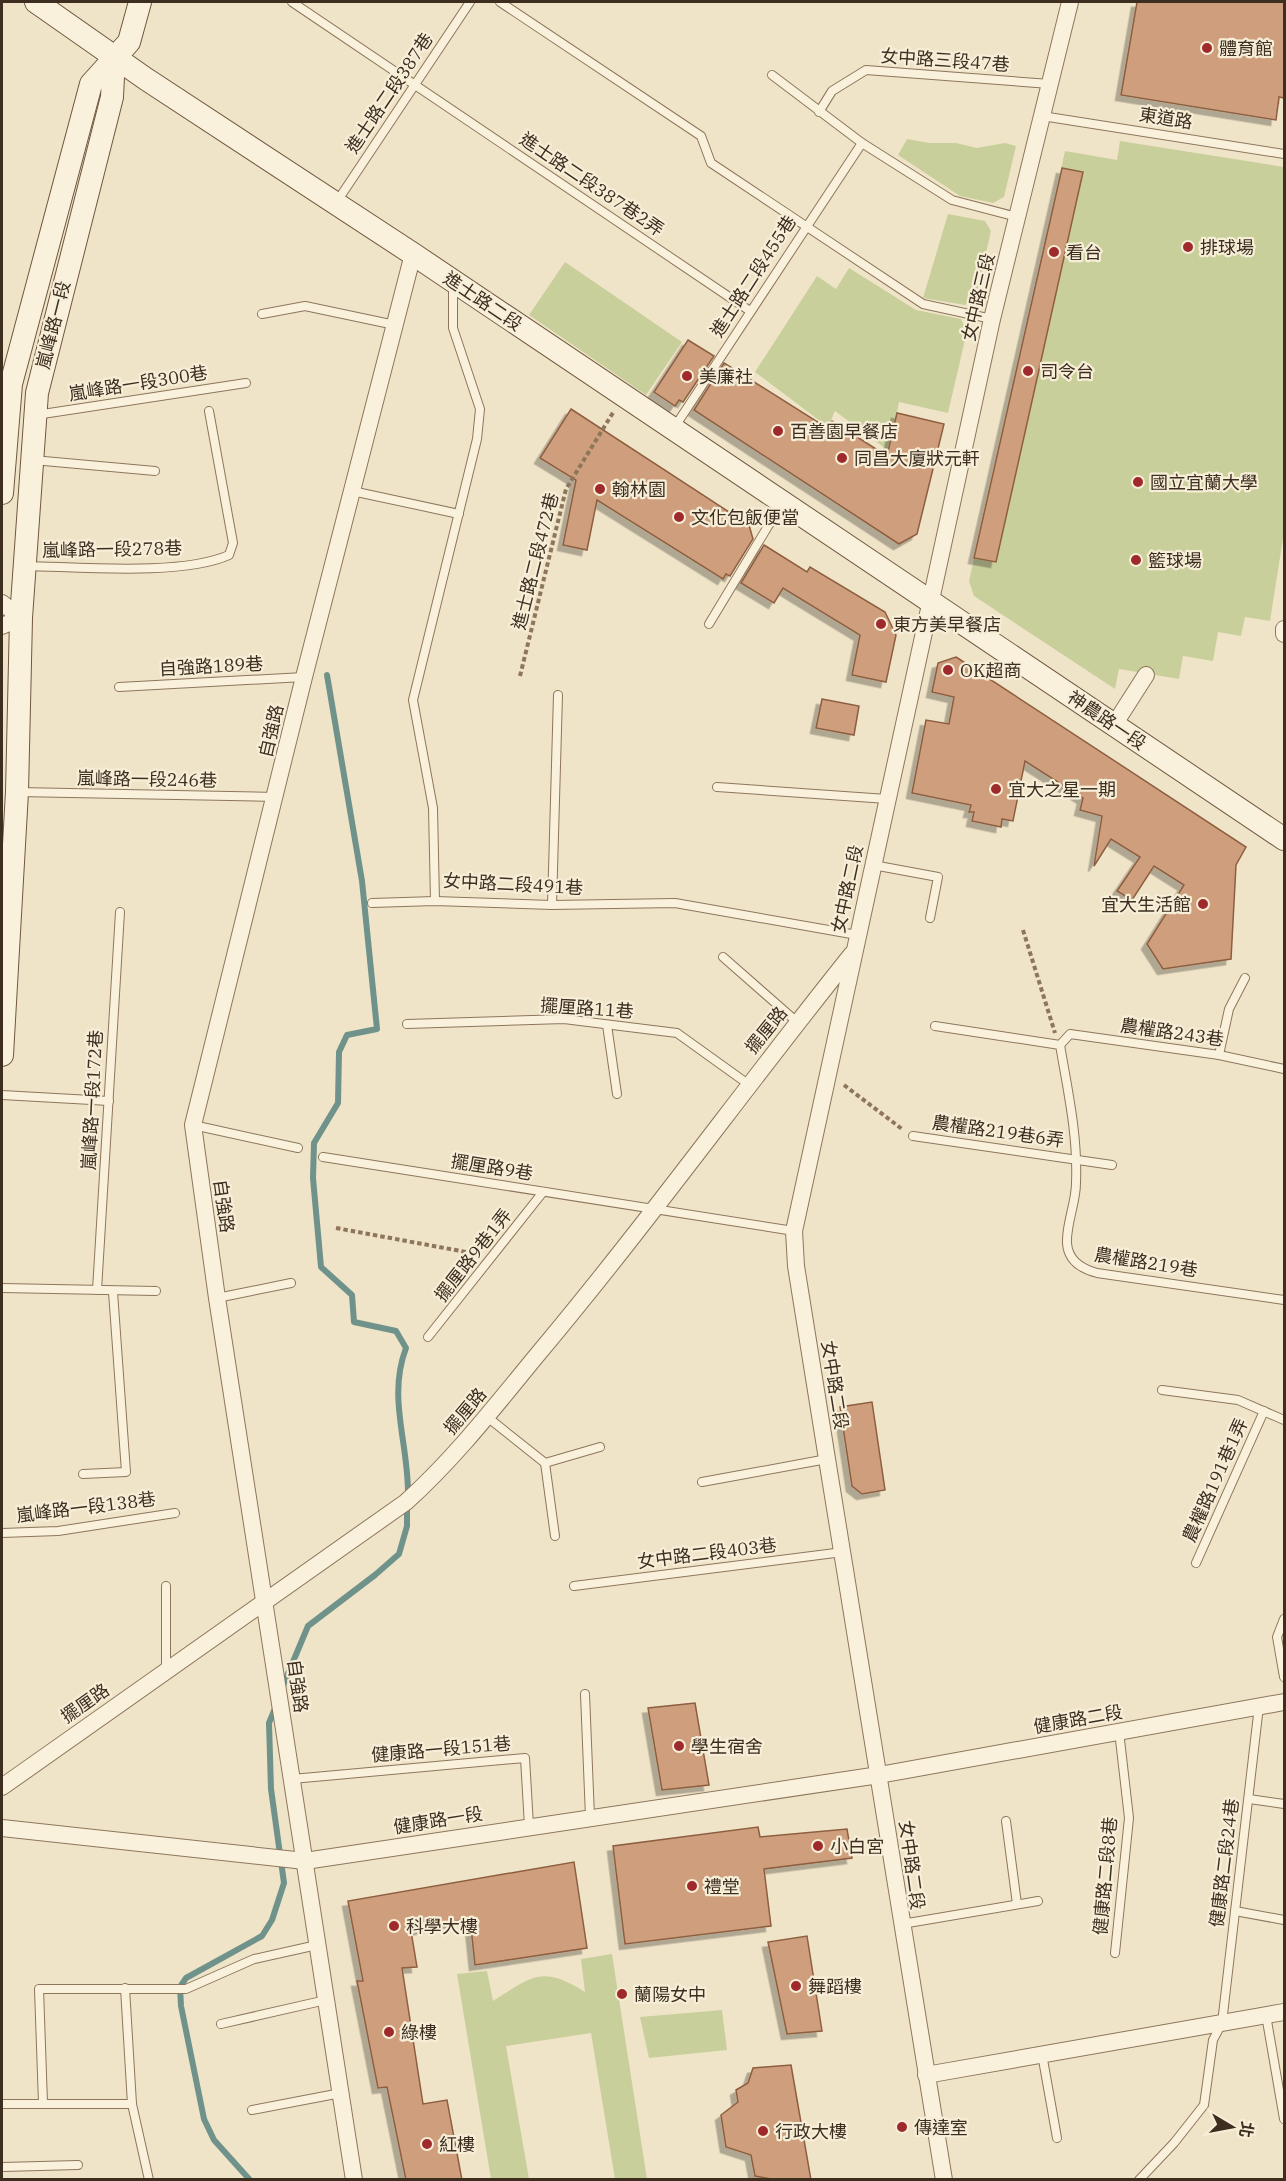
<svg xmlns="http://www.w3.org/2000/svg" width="1286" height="2181" viewBox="0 0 1286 2181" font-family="'IBM Plex Serif','Noto Sans TC',serif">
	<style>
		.green { fill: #c9cf9b }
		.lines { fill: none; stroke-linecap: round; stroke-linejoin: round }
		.stream { stroke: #6f938a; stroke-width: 6 }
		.building { fill: #cf9f7d; stroke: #8d5f41; stroke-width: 1.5; filter: url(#shadow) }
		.lane-casing { stroke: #8d765c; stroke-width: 10 }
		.street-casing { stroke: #8d765c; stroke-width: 18 }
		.secondary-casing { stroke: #6f573f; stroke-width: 24 }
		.path { stroke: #8d765c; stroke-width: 4; stroke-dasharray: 4.5 3; stroke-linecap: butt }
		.lane { stroke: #faf1dc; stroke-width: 8 }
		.street { stroke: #faf1dc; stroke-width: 16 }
		.secondary { stroke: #faf1dc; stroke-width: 22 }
		.poi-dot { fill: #9e2a2b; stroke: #f7eed8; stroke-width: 2 }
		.labels { text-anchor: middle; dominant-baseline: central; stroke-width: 4.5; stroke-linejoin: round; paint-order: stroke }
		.poi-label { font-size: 18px; fill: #3d2e20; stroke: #f7eed8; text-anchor: start }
		.street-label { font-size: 18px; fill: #3d2e20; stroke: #f7eed8 }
	</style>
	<defs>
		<filter id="shadow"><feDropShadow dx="-5.5" dy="5.5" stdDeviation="0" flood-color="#0004"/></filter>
	</defs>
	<rect width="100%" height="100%" fill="#f0e4c8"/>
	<!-- green -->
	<g class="green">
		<polygon points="907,139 929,143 956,143 977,148 1005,143 1016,146 1004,197 993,203 960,196 898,155"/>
		<polygon points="1120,141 1284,167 1284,532 1270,621 1245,617 1241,636 1218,632 1213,661 1183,656 1179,679 1119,669 1115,689 974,596 969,581 1065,151 1117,160"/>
		<polygon points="948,214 985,221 991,231 976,297 965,305 923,298"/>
		<polygon points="565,262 682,342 646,395 529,315"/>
		<polygon points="849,268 916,310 961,319 967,331 948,413 899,402 889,451 835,411 828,427 755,372 817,276 836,289"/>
		<path d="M 612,1954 L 647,2179 L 615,2179 L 591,2033 L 506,2046 L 529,2179 L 491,2179 L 457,1974 L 487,1971 L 493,2001 C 533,1976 542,1965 585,1992 L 581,1959 Z"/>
		<polygon points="722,2010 727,2050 649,2058 640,2017"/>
	</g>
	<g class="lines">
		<!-- stream -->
		<g class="stream">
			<path d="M 327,675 L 362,881 L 377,1029 L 347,1035 L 339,1052 L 338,1103 L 314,1143 L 313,1178 L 321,1267 L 352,1295 L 354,1322 L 396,1331 L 406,1348 C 387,1398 409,1444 408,1496"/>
			<polyline points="282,1688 308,1626 375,1575 399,1554 407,1526 407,1506"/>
			<polyline points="250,2180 214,2140 204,2119 181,2006 180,1987 186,1978 262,1936 272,1920 284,1883 271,1789 269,1723 276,1706"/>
		</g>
	</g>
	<!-- building -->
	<g class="building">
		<polygon points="1137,2 1284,2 1284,98 1279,97 1276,120 1121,95"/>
		<polygon points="1062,168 1083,172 1030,410 996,562 974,558"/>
		<polygon points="688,340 714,356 683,402 679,400 675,406 654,392"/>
		<polygon points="724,363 827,428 832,421 887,456 897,413 944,424 917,534 899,544 694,410"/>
		<polygon points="571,409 749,525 753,539 730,576 726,574 723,579 597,500 587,550 563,545 576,480 540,458"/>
		<polygon points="764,545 807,572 810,567 885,612 896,635 886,682 852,675 860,635 783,588 774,603 741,583"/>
		<polygon points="956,657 1246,847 1236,865 1231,959 1163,969 1147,944 1184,885 1154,866 1132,900 1117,891 1140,857 1111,839 1094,866 1102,816 1080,810 1083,798 1025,761 1013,821 1002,819 1001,827 972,821 974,812 969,812 971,805 912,793 926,720 949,724 954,697 932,692 938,663"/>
		<polygon points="822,699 859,706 854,735 816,728"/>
		<polygon points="872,1402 885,1490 862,1494 852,1486 840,1407"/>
		<polygon points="695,1703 709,1785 662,1790 648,1708"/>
		<polygon points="758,1827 760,1837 847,1829 852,1858 764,1869 771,1926 625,1944 613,1846"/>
		<polygon points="574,1862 587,1948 475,1965 470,1918 411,1931 417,1967 402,1968 423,2104 447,2100 462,2180 406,2180 387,2087 378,2088 357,1981 363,1981 348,1901"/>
		<polygon points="807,1936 822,2031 787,2034 768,1942"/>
		<polygon points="791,2065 811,2180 776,2180 755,2176 751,2155 726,2147 721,2115 738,2102 736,2090 748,2083 753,2068"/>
	</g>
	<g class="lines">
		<defs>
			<g id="lane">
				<polyline points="292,2 750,311"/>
				<polyline points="500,2 701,136 711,163 923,304 992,319"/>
				<polyline points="772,75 862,143 952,200 1017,217"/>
				<polyline points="819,112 832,91 866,70 1050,84"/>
				<polyline points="1042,116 1284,154"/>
				<polyline points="336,203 470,2"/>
				<polyline points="262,314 305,306 395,325"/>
				<polyline points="36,415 246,383"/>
				<polyline points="674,428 862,143"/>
				<polyline points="33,460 155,471"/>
				<polyline points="352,491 459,514"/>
				<path d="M 26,566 C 81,567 182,576 229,555 L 233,543 L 209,411"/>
				<polyline points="709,624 782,503"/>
				<polyline points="119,687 304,677"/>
				<polyline points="717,787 887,799"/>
				<polyline points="17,792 276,797"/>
				<polyline points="873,865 938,877 930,918"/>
				<polyline points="435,901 433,808 413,700 477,439 480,409 453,328 453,284"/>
				<polyline points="372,903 435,901 552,905 675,903 857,935"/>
				<polyline points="552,905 558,695"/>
				<polyline points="723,957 797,1022"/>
				<polyline points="407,1024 564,1019 677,1033 748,1084"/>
				<polyline points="607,1025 617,1094"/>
				<path d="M 935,1026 L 1060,1045 C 1068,1092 1078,1136 1076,1183 C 1076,1203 1066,1224 1067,1243 C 1068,1261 1082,1269 1097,1273 L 1284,1300"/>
				<polyline points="1060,1045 1070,1034 1219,1055 1284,1069"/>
				<polyline points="1219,1055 1229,1009 1245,978"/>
				<polyline points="2,1095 109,1101"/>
				<polyline points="193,1125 298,1148"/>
				<polyline points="913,1136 1112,1165"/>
				<polyline points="323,1157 794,1231"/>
				<polyline points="2,1288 156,1291"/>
				<polyline points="97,1290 120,912"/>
				<polyline points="217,1298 291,1283"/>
				<polyline points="428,1337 543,1192"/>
				<polyline points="1162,1390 1238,1400 1284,1420"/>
				<polyline points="486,1416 545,1463 555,1536"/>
				<polyline points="545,1463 600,1447"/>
				<polyline points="83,1474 126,1472 113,1292"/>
				<polyline points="702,1482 827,1459"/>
				<polyline points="2,1533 58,1531 175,1513"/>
				<polyline points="1196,1563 1264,1411"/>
				<polyline points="574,1586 843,1552"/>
				<polyline points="1284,1619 1277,1637 1284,1677"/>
				<polyline points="166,1669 166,1586"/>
				<polyline points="585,1694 590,1817"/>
				<polyline points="292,1779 525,1758 529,1826"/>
				<polyline points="1249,1799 1284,1804"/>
				<polyline points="1006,1821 1017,1904"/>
				<polyline points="1235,1911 1284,1920"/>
				<polyline points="902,1924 1038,1901"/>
				<polyline points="1115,1953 1129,1818 1119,1731"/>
				<polyline points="125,1988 132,2104 149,2180"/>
				<polyline points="1266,2015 1284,2119"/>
				<polyline points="221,2024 326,2000"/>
				<polyline points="1042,2054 1057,2138"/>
				<polyline points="43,2103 39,1989 186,1989 254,1959 317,1945"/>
				<polyline points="2,2104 132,2104"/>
				<polyline points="252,2110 341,2093"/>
				<polyline points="2,2167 78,2165"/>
				<polyline points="1139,2180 1174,2143 1204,2105 1213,2040 1222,2023 1259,1706"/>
			</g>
			<g id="street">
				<polyline points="2,603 21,618"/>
				<polyline points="2,626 21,618"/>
				<polyline points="1284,634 1284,629"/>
				<polyline points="1114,725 1146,675"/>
				<path d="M 2,1787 L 406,1502 C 455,1458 496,1405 538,1354 C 647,1224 746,1086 852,954"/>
				<polyline points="2,1828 305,1861 879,1775 1284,1702"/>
				<polyline points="926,2075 1284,2012"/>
				<polyline points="354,2180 217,1298 193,1125 304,677 413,254"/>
				<polyline points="944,2180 827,1459 796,1266 794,1231 992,319 1070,2"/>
			</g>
			<g id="secondary">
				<polyline points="36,2 146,79 413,254 1284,839"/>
				<polyline points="2,493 11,384 91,84 129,42 140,2"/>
				<polyline points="2,1055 17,792 21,618 37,393 112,97 114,56"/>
			</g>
		</defs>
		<!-- lane casing -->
		<use href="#lane" class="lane-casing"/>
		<!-- street casing -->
		<use href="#street" class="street-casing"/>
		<!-- secondary casing -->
		<use href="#secondary" class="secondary-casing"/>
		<!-- path -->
		<g class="path">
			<polyline points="520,676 566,489 614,411"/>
			<polyline points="1023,930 1055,1033"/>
			<polyline points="844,1085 902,1129"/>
			<polyline points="336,1228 477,1254"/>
		</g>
		<!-- lane -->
		<use href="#lane" class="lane"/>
		<!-- street -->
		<use href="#street" class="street"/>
		<!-- secondary -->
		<use href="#secondary" class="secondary"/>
	</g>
	<!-- markers -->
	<g class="poi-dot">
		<circle cx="1207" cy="48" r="6"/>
		<circle cx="1188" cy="247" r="6"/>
		<circle cx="1054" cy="252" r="6"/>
		<circle cx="1028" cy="371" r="6"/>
		<circle cx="687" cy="376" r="6"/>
		<circle cx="778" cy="431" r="6"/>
		<circle cx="842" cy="458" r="6"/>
		<circle cx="1138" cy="482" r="6"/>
		<circle cx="600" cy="489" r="6"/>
		<circle cx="679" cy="517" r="6"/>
		<circle cx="1136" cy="560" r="6"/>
		<circle cx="881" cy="624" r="6"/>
		<circle cx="948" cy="670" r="6"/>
		<circle cx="996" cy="789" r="6"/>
		<circle cx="1203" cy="904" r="6"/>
		<circle cx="679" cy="1746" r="6"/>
		<circle cx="818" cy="1846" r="6"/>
		<circle cx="692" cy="1886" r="6"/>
		<circle cx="394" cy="1926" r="6"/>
		<circle cx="796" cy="1986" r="6"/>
		<circle cx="622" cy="1994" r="6"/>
		<circle cx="389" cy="2032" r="6"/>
		<circle cx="902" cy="2127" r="6"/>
		<circle cx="763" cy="2131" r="6"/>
		<circle cx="427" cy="2144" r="6"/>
	</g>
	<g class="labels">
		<!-- poi labels -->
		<g class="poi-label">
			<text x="1219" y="48">體育館</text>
			<text x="1200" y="247">排球場</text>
			<text x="1066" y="252">看台</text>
			<text x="1040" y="371">司令台</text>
			<text x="699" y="376">美廉社</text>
			<text x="790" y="431">百善園早餐店</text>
			<text x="854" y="458">同昌大廈狀元軒</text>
			<text x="1150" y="482">國立宜蘭大學</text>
			<text x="612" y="489">翰林園</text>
			<text x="691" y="517">文化包飯便當</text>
			<text x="1148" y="560">籃球場</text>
			<text x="893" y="624">東方美早餐店</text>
			<text x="960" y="670">OK超商</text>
			<text x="1008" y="789">宜大之星一期</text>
			<text x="1191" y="904" text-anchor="end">宜大生活館</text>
			<text x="691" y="1746">學生宿舍</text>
			<text x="830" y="1846">小白宮</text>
			<text x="704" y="1886">禮堂</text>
			<text x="406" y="1926">科學大樓</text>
			<text x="808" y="1986">舞蹈樓</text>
			<text x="634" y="1994">蘭陽女中</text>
			<text x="401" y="2032">綠樓</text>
			<text x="914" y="2127">傳達室</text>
			<text x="775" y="2131">行政大樓</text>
			<text x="439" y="2144">紅樓</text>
		</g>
		<!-- street labels -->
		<g class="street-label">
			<text transform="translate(945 60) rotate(4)">女中路三段47巷</text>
			<text transform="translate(389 93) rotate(-56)">進士路二段387巷</text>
			<text transform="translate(1166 118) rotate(9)">東道路</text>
			<text transform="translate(592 184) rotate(34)">進士路二段387巷2弄</text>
			<text transform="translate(753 276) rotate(-57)">進士路二段455巷</text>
			<text transform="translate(978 297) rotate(-77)">女中路三段</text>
			<text transform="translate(483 301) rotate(34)">進士路二段</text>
			<text transform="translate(53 325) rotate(-76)">嵐峰路一段</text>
			<text transform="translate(138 383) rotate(-9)">嵐峰路一段300巷</text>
			<text transform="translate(112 549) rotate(-1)">嵐峰路一段278巷</text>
			<text transform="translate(535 561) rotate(-76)">進士路二段472巷</text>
			<text transform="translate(211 666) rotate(-3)">自強路189巷</text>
			<text transform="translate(1107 720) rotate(34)">神農路一段</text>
			<text transform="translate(271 731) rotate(-77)">自強路</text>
			<text transform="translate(147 779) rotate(1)">嵐峰路一段246巷</text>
			<text transform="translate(513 884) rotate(3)">女中路二段491巷</text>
			<text transform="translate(847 889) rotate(-78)">女中路二段</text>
			<text transform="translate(587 1008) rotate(4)">擺厘路11巷</text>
			<text transform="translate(766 1030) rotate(-51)">擺厘路</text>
			<text transform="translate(1172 1032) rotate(8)">農權路243巷</text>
			<text transform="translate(92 1100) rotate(-87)">嵐峰路一段172巷</text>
			<text transform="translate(998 1131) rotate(8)">農權路219巷6弄</text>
			<text transform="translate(492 1167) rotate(9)">擺厘路9巷</text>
			<text transform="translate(224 1206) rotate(82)">自強路</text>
			<text transform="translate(473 1255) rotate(-52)">擺厘路9巷1弄</text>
			<text transform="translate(1146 1262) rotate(9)">農權路219巷</text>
			<text transform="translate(835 1385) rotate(81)">女中路二段</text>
			<text transform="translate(465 1411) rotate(-50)">擺厘路</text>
			<text transform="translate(1215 1480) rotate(-66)">農權路191巷1弄</text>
			<text transform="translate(86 1507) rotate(-7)">嵐峰路一段138巷</text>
			<text transform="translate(707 1553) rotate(-7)">女中路二段403巷</text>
			<text transform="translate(298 1686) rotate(82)">自強路</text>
			<text transform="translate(85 1703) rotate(-35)">擺厘路</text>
			<text transform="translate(1078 1719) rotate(-10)">健康路二段</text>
			<text transform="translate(441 1749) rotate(-5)">健康路一段151巷</text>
			<text transform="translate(438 1820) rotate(-9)">健康路一段</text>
			<text transform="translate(1224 1863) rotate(-83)">健康路二段24巷</text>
			<text transform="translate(912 1865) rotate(82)">女中路二段</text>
			<text transform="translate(1105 1876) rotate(-85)">健康路二段8巷</text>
		</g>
	</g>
	<!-- border -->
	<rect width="1286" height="2181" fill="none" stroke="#3d2e20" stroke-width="6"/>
	<!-- north arrow -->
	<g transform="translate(1232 2127) rotate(100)" stroke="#f7eed8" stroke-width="4.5" paint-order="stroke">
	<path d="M0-4.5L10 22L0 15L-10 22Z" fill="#3d2e20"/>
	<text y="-9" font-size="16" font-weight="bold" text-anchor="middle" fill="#3d2e20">北</text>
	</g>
</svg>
